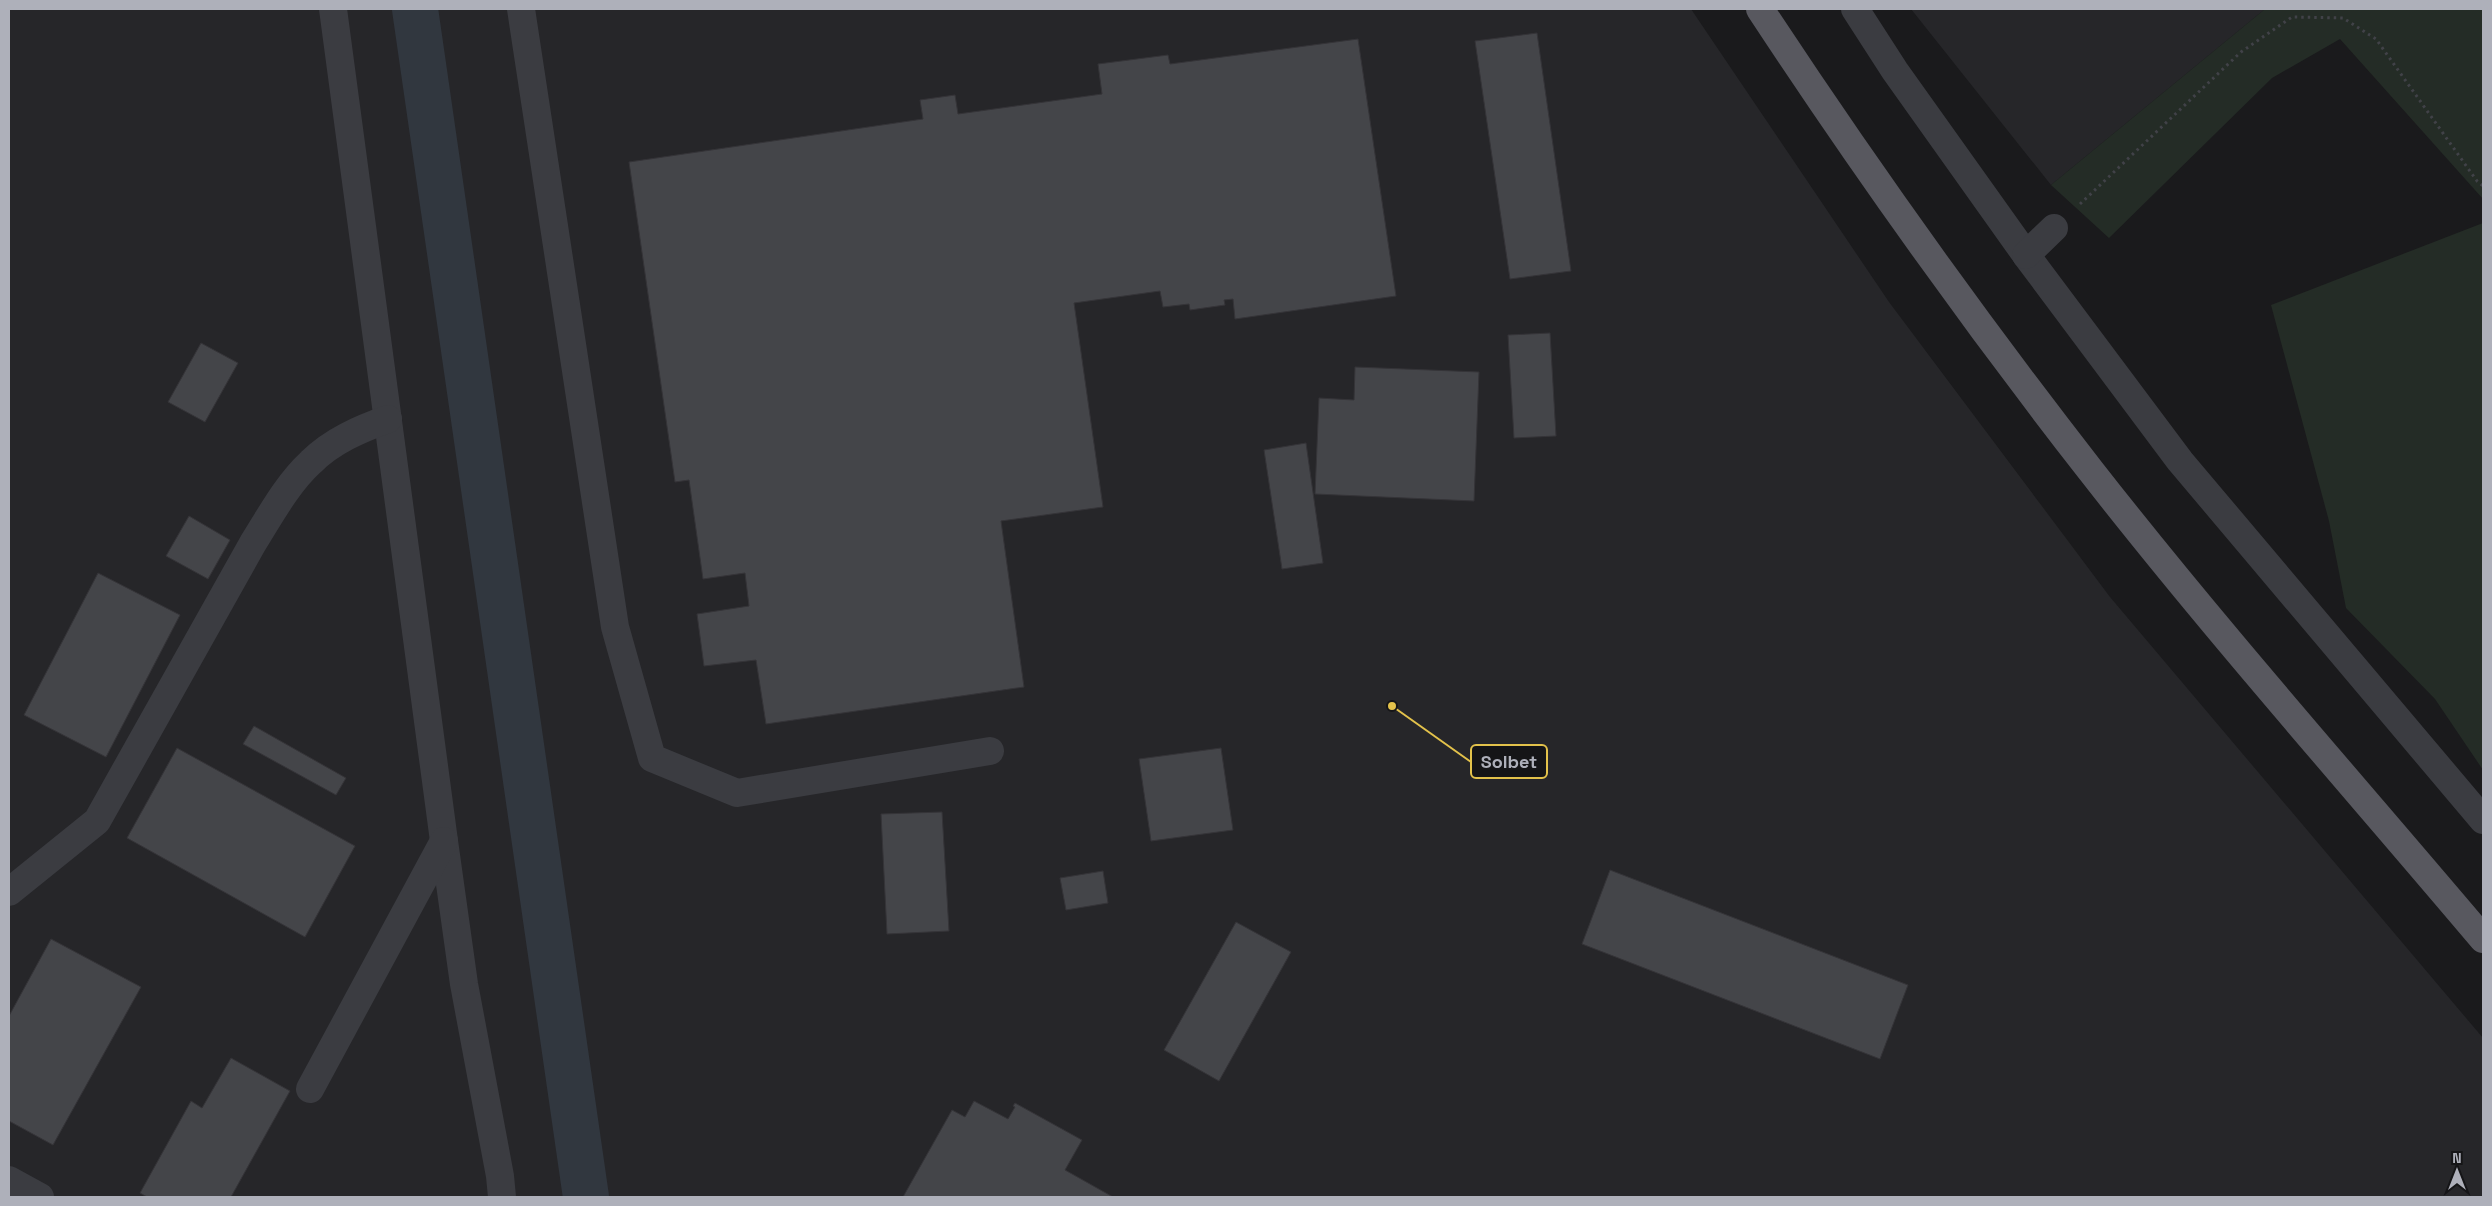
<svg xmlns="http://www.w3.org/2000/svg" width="2492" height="1206" viewBox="0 0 2492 1206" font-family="'Space Grotesk',sans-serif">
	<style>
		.built { fill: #262629 }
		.green { fill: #242c26 }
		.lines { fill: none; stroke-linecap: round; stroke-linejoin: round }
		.canal { stroke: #31373f; stroke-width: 46 }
		.building { fill: #444549; stroke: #353438 }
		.path { stroke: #414248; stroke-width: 3; stroke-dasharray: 2.5 4; stroke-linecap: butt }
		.minor { stroke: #3b3c41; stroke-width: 28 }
		.major { stroke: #58585f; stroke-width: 28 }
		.leader { fill: none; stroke: #e3c24b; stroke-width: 2 }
		.callout-dot { fill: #e3c24b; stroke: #151517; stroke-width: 2 }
		.callout { fill: #151517; stroke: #e3c24b; stroke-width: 2 }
		.callout-label { font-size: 18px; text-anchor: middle; font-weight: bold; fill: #aeb0ba }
	</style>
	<rect width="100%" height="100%" fill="#1a1a1c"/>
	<!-- built -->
	<g class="built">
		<polygon points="9,9 1691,9 1889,302 2110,597 2483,1038 2483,1197 9,1197"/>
		<polygon points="1911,9 2265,9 2051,185"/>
	</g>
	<!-- green -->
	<g class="green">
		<polygon points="2265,9 2483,9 2483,199 2340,39 2272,78 2109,238 2051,185"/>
		<polygon points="2483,223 2483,770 2435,699 2346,608 2329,521 2271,305"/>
	</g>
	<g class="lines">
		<!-- canal -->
		<polyline class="canal" points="415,9 586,1197"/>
	</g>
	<!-- building -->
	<g class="building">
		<polygon points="1537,33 1571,271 1510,279 1475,41"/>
		<polygon points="1358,39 1396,296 1235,319 1233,299 1224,300 1225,305 1190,310 1189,304 1163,307 1160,291 1074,303 1103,507 1001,521 1024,687 766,724 756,660 704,666 697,614 749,606 745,573 703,579 689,480 675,482 629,162 923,119 920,100 955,95 958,114 1102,94 1098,64 1168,55 1170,64"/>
		<polygon points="1550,333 1556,436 1514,438 1508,335"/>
		<polygon points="201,343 238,363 205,422 168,402"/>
		<polygon points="1355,367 1479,372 1474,501 1315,494 1319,398 1354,400"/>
		<polygon points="1306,443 1323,563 1282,569 1264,450"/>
		<polygon points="189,516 230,540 208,579 166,556"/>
		<polygon points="98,573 180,615 106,757 24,715"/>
		<polygon points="254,726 346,778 336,795 243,744"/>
		<polygon points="177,748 355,846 305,937 127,838"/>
		<polygon points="1221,748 1233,830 1151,841 1139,759"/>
		<polygon points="942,812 949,931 887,934 881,814"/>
		<polygon points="1610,870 1908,985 1880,1059 1582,944"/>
		<polygon points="1103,871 1108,903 1066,910 1060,878"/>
		<polygon points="1236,922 1291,952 1219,1081 1164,1050"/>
		<polygon points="51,939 141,987 53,1145 9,1121 9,1016"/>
		<polygon points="231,1058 290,1091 231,1197 147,1197 140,1193 191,1101 202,1108"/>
		<polygon points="974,1101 1008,1119 1015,1107 1013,1106 1015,1103 1082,1140 1065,1170 1113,1197 903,1197 952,1110 965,1117"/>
	</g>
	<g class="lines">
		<!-- path -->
		<polyline class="path" points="2080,204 2241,52 2292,17 2343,18 2376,39 2477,181 2483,186"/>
		<!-- minor -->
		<g class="minor">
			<polyline points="333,9 444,841 464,984 500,1176 502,1197"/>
			<polyline points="521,9 615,627 652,758 737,793 990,751"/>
			<polyline points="1855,9 1895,71 2026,255 2180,461 2483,820"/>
			<polyline points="2026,255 2054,228"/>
			<path d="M 9,892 L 97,821 L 253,543 C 270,516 287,484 311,462 C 332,441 360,429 388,419"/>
			<polyline points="310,1089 444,841"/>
			<polyline points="9,1180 40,1197"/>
		</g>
		<!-- major -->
		<path class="major" d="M 1760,9 C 1864,167 1974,321 2091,471 C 2216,631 2352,784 2483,939"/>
	</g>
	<!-- callouts -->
	<path class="leader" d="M1392 706L1471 762"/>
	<circle class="callout-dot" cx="1392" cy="706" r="5"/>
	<rect class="callout" x="1471" y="745" width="76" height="33" rx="5"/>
	<g class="callout-label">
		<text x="1509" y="768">Solbet</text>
	</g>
	<!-- border -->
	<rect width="2492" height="1206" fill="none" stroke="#aeb0ba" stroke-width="20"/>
	<!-- north arrow -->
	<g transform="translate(2457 1171)" stroke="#151517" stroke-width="4" paint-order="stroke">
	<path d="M0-4L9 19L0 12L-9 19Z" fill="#aeb0ba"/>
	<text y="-8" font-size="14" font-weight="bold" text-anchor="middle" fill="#aeb0ba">N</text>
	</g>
</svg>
